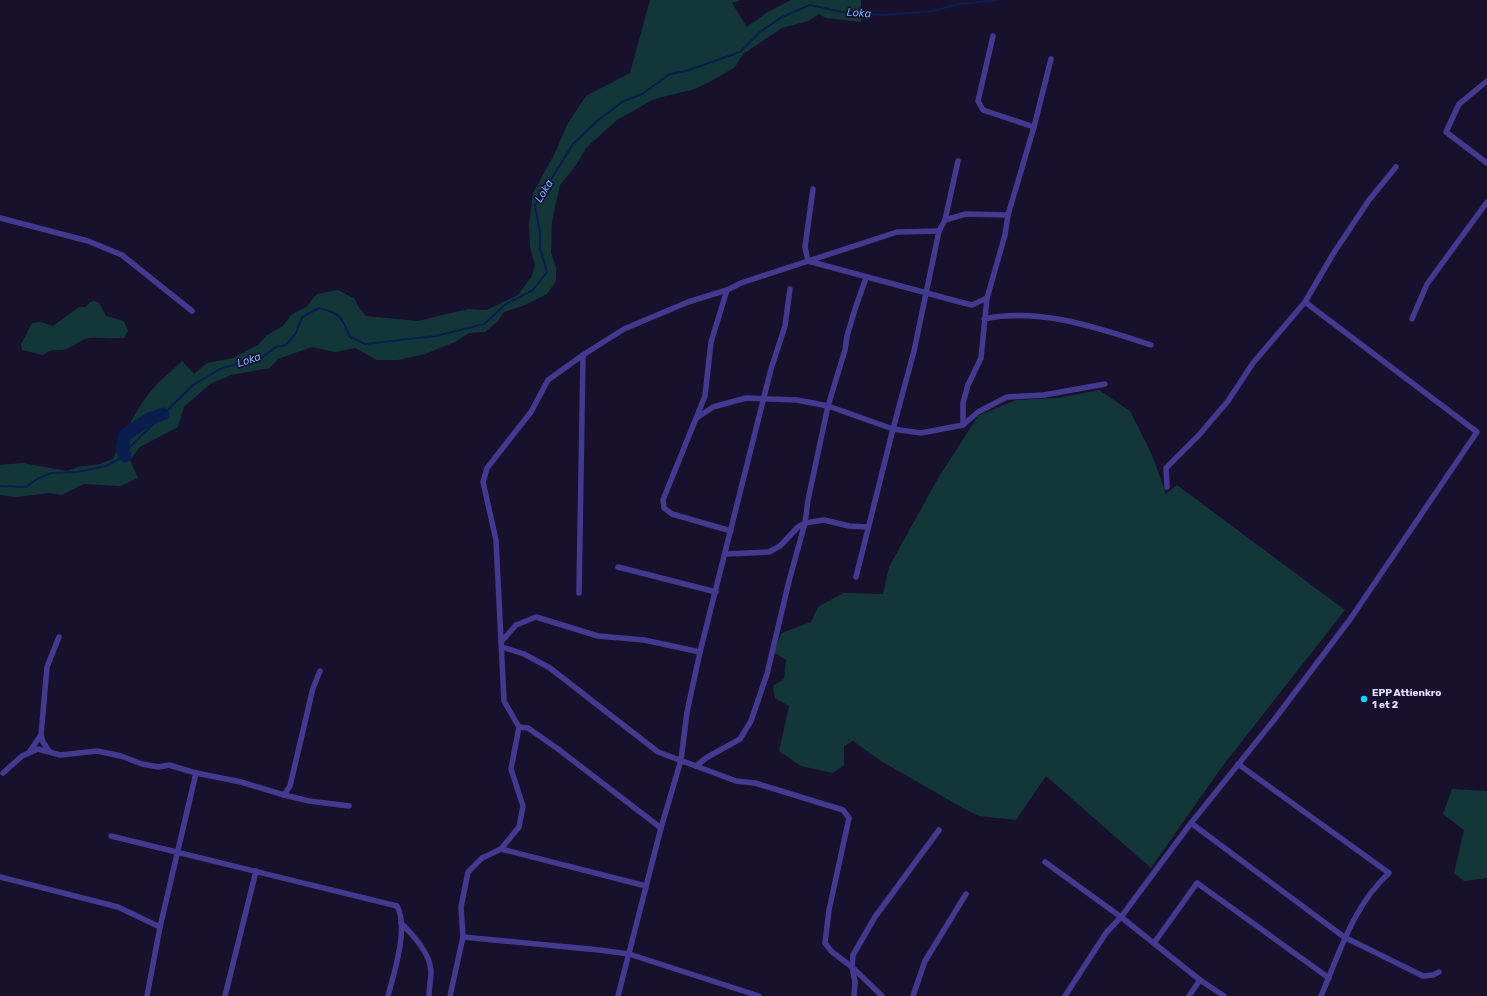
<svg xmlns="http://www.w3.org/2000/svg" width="1487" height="996" viewBox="0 0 1487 996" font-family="Rubik,sans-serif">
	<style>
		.green { fill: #133738 }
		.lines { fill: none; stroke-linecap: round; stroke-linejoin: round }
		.stream { stroke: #091d4f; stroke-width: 2 }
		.river { stroke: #091d4f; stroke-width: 13 }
		.street { stroke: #433a8f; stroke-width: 5.5 }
		.poi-dot { fill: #0ad4ff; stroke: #18112e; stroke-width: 1.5 }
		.labels { text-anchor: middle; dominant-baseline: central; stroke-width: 3.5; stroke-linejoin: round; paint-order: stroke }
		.poi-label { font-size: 10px; font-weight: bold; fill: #e4deff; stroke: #18112e; text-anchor: start }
		.water-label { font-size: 11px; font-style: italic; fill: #6cb0ff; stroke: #18112e }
	</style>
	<rect width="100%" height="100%" fill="#18112e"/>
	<!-- green -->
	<g class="green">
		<path d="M 650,0 L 741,0 L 732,3 L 747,27 L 766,13 L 791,0 L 861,0 L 861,22 L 826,18 L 819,14 L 808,21 L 782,28 L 743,54 L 735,67 L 715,79 L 695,89 L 654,99 L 617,120 L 586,148 L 576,165 L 560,185 L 552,221 L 551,253 L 556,267 L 556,281 L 547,294 L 525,305 L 504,312 L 498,321 L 485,332 L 469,333 L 455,342 L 425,354 L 398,360 L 377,360 L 355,348 L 335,352 L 312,347 L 278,359 L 270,368 L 231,375 L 210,384 L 184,407 L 178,427 L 140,447 L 130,460 L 138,478 L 120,486 L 83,484 L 62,495 L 50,493 L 16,497 L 0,495 L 0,465 L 23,463 L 67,471 L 78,467 L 100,464 L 113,459 C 124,435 134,412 151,391 C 160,380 172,371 182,361 L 194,374 L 207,363 L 233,358 L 258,345 L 267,335 L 283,326 L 291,315 L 306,307 L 317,294 L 338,290 L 355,299 L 359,308 L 366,316 L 418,321 L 468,309 L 487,310 L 518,295 L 532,276 L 535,265 L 530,247 L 529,224 L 533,193 L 555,153 L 568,123 L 586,96 L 630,73 Z"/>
		<path d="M 94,301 L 99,303 L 106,316 L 124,321 L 128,331 L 124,338 C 112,339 100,337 89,338 C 79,340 72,348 63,350 C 52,351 52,348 43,355 L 22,350 L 21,344 L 32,323 L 41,322 L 53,326 L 79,307 L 86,307 L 90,302 Z"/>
		<polygon points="1099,390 1130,411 1152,455 1166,494 1177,485 1345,610 1221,768 1151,868 1046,776 1016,820 979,816 963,808 881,761 853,741 844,746 844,765 833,773 801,766 779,751 789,706 775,698 773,686 784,679 786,660 773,652 782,633 811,622 818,607 843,593 883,594 889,567 937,480 978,416 1016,400 1058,398"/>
		<polygon points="1452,789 1487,791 1487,878 1464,881 1454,873 1464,830 1443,814"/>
	</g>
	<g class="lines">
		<!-- stream -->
		<path class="stream" d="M 0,486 L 26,487 L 37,479 L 51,473 L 77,472 L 106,466 L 125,456 L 126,451 L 193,385 L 222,368 L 260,359 L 276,347 L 286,345 L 296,333 L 302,317 L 319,308 C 340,313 342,317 350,337 L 365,344 L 436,336 L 484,324 L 506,304 L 533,290 L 547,272 L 540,248 L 540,233 L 535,205 L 573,144 L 596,122 L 622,102 L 642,94 L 670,74 L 686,71 L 740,52 L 760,32 L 782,17 L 810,5 L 847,13 L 884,15 L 933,11 L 959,4 L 998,0"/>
		<!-- river -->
		<polyline class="river" points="125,456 122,448 125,435 149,419 163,414"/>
		<!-- street -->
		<g class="street">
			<polyline points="993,36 978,101 983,110 1034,127"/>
			<polyline points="1487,81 1459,104 1446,132 1487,163"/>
			<polyline points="813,189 805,247 808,261 960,302 972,305 987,298"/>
			<polyline points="0,218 88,241 122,255 192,311"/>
			<polyline points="945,220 958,161"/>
			<path d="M 984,319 C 1038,307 1099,328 1151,345"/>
			<polyline points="1412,319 1427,284 1487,202"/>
			<polyline points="698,417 713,407 746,398 797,400 828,406 893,429 921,433 963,425 978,412 1007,397 1044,395 1105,384"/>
			<polyline points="963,425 963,403 968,385 981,358 987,298 1005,235 1008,215 1034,127 1051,59"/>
			<polyline points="1167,487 1166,468 1199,435 1228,401 1253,363 1305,302 1333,254 1369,200 1396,167"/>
			<polyline points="731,531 672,514 664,508 663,500 705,396 711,342 727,290 741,283 897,232 939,231"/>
			<polyline points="726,554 769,552 780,546 798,527 805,523 824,520 849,526 868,527"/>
			<polyline points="618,567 716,592"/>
			<polyline points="856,577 893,429 914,351 939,231 945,220 966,214 1008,215"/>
			<polyline points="579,593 583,355"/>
			<polyline points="502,641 516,625 536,617 598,636 644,640 700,652"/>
			<polyline points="502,647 524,654 550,668 658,752 736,781 755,783 843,810 849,818 829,910 825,943 831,951 852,967 882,996"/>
			<polyline points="519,727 528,728 558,749 661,828"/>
			<polyline points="41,735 43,742 49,751"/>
			<polyline points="30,751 41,735 47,667 59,637"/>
			<path d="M 1238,764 L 1389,873 C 1353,906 1340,952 1321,996"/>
			<polyline points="696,766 706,758 740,739 751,721 767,674 789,581 805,523 808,500 828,406 845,350 847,336 855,309 866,278"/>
			<polyline points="3,773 22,756 38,749 60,755 97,751 121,756 142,764 159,767 169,765 196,773 241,782 284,795 290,786 313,688 320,671"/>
			<polyline points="284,795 309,801 349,806"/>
			<polyline points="1191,823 1344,937 1423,976 1433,975 1439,972"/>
			<path d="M 111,836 L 397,906 C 409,927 394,973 388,996"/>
			<polyline points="501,849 646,886"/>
			<polyline points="1045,862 1121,917 1200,980 1224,996"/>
			<polyline points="0,877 118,907 160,927"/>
			<path d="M 401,923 C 413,935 430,953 431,971 C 431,979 429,988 429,996"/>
			<polyline points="463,937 599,950 629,954 759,996"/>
			<polyline points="1154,943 1197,883 1329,978"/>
			<polyline points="147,996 160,927 196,773"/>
			<polyline points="225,996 256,871"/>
			<polyline points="450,996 463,937 461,907 468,872 482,858 501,849 519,827 523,806 511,769 519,727 504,701 496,540 483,482 487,468 531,412 548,380 583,355 624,329 688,302 727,290"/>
			<polyline points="618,996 661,828 681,760 687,712 700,652 771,369 785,326 790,289"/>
			<polyline points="854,996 855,982 852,967 853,955 875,917 939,830"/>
			<polyline points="913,996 925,961 966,894"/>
			<polyline points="1065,996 1106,933 1121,917 1191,823 1274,720 1351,618 1477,432 1305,302"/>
			<polyline points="1189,996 1200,980"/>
		</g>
	</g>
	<!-- markers -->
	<circle class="poi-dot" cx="1364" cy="699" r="4"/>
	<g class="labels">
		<!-- poi labels -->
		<g class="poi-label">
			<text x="1372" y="693">EPP Attienkro<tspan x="1372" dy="12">1 et 2</tspan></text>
		</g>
		<!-- water labels -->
		<g class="water-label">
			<text transform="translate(859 13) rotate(4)">Loka</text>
			<text transform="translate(544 191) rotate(-59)">Loka</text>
			<text transform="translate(249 360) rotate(-19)">Loka</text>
		</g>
	</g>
</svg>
